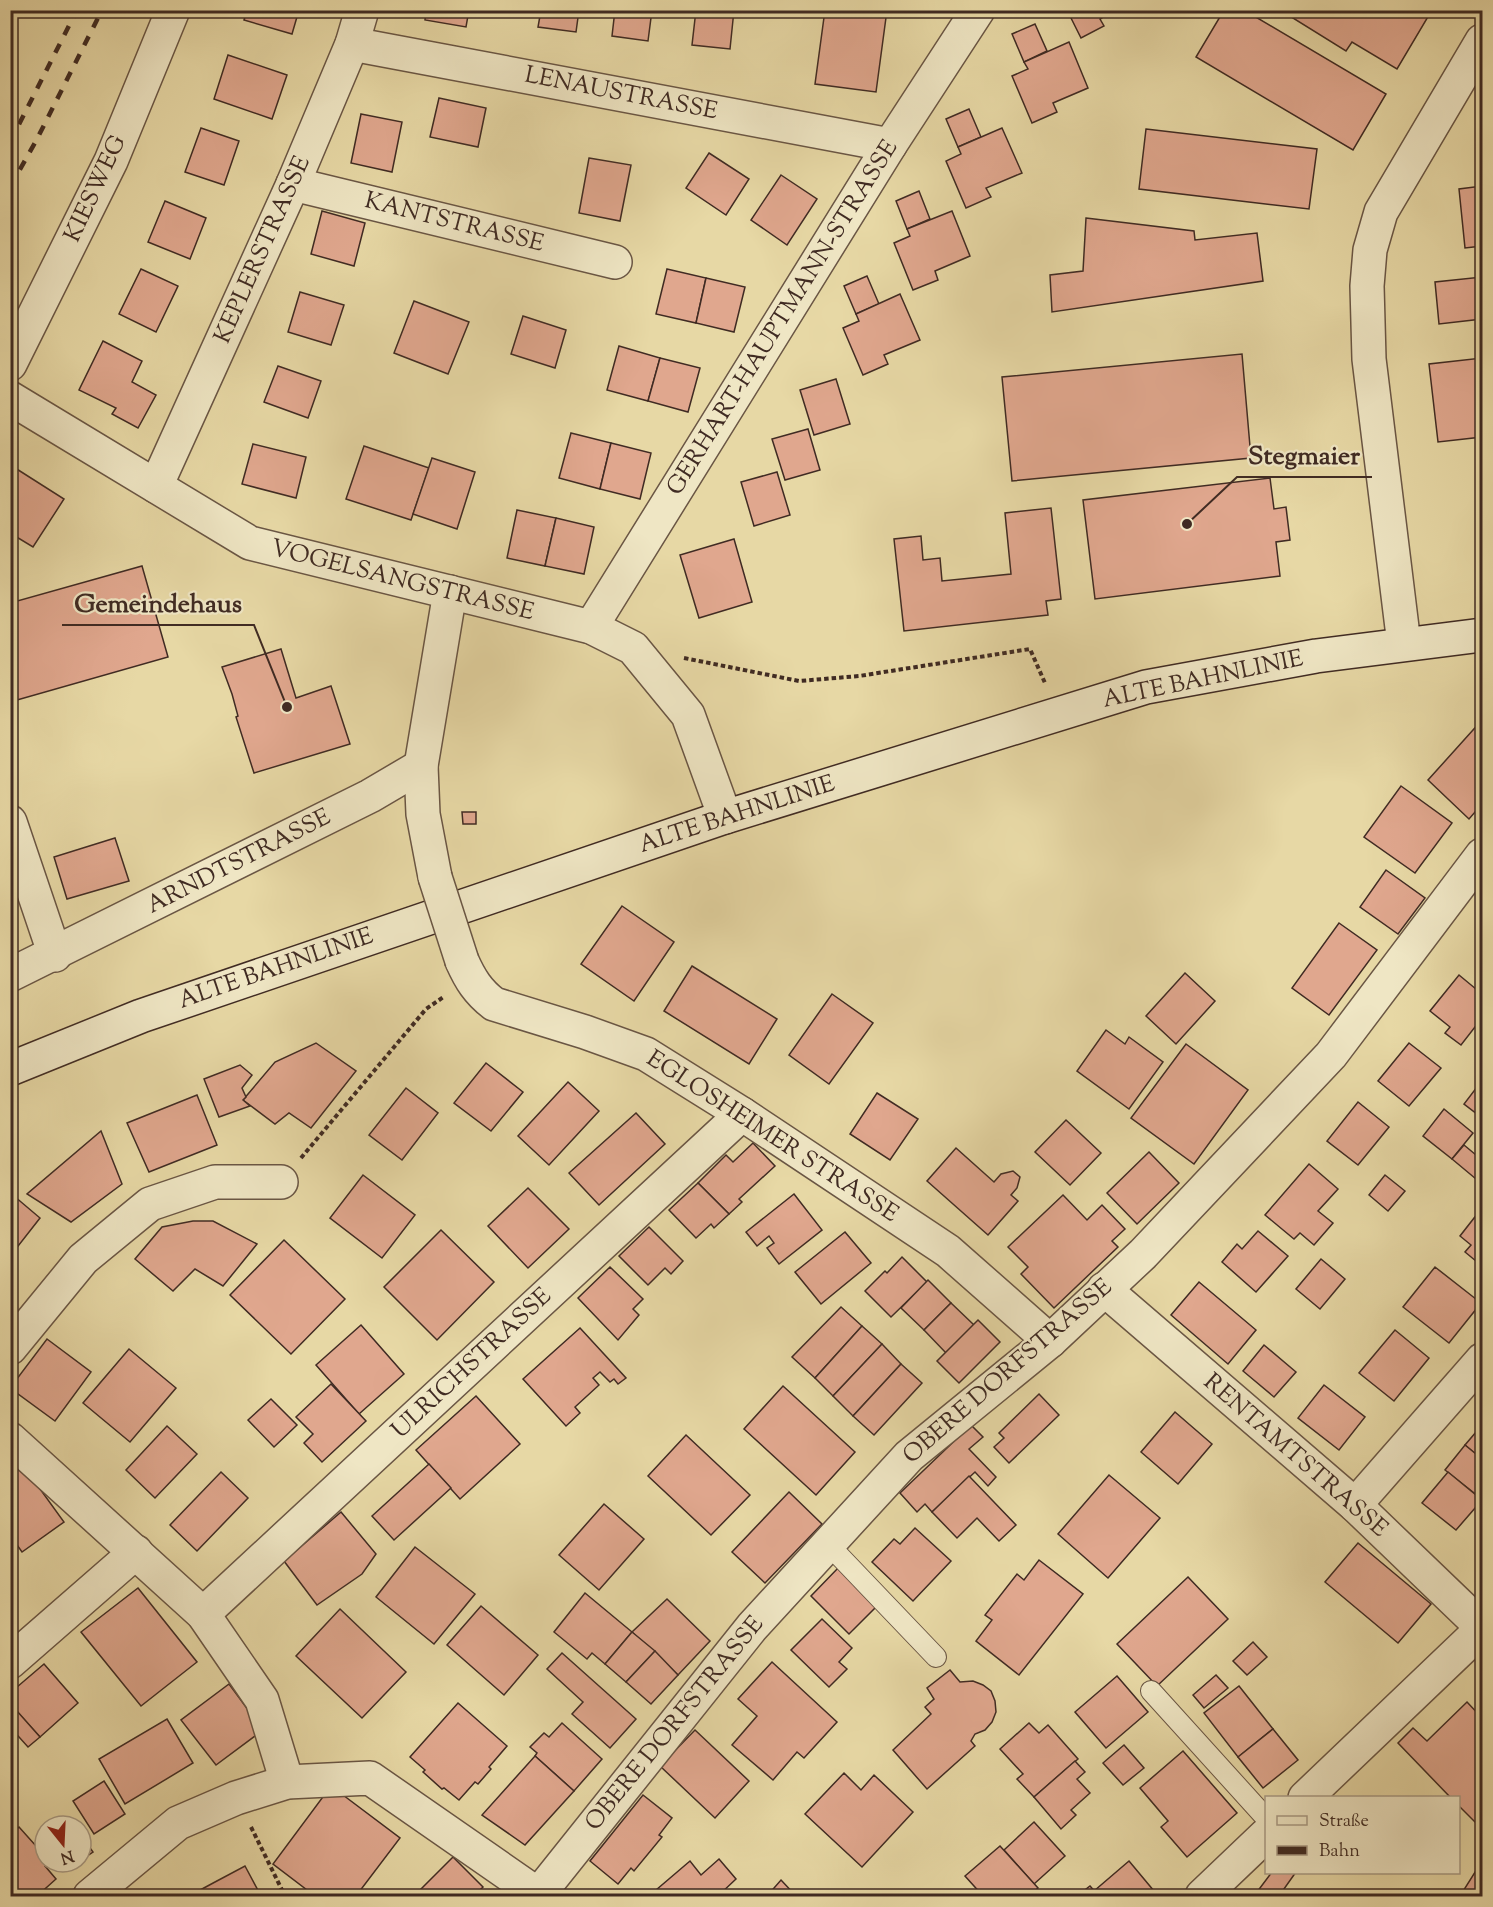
<svg xmlns="http://www.w3.org/2000/svg" width="1493" height="1907" viewBox="0 0 1493 1907" font-family="'Sorts Mill Goudy',serif">
	<style>
		.building { fill: #e0a78e; stroke: #402b23; stroke-width: 1.5 }
		.lines { fill: none; stroke-linecap: round; stroke-linejoin: round }
		.lane-casing { stroke: #6a5644; stroke-width: 22 }
		.street-casing { stroke: #6a5644; stroke-width: 36 }
		.secondary-casing { stroke: #402b23; stroke-width: 36 }
		.path { stroke: #402b23; stroke-width: 4; stroke-dasharray: 4.5 3; stroke-linecap: butt }
		.lane { stroke: #efe6c4; stroke-width: 20 }
		.street { stroke: #efe6c4; stroke-width: 33 }
		.secondary { stroke: #efe6c4; stroke-width: 33 }
		.rail { stroke: #402b23; stroke-width: 4.5; stroke-dasharray: 10 10; stroke-linecap: butt }
		.street-bridge-casing { stroke: #6a5644; stroke-width: 36; stroke-linecap: butt }
		.street-bridge { stroke: #efe6c4; stroke-width: 33 }
		.labels { text-anchor: middle; dominant-baseline: central; stroke-width: 4.5; stroke-linejoin: round; paint-order: stroke }
		.street-label { font-size: 24px; fill: #402b23; stroke: #efe6c4 }
		.leader { fill: none; stroke: #402b23; stroke-width: 2 }
		.callout-dot { fill: #402b23; stroke: #efe6c4; stroke-width: 2 }
		.callout-label { font-size: 26px; text-anchor: middle; font-weight: bold; fill: #402b23; stroke: #efe6c4; stroke-width: 4.5; stroke-linejoin: round; paint-order: stroke }
	</style>
	<rect width="100%" height="100%" fill="#e7d8a5"/>
	<filter id="stains"><feTurbulence type="fractalNoise" baseFrequency=".00333" numOctaves="4"/><feColorMatrix values="0 0 0 0 .2 0 0 0 0 .09 0 0 0 0 .02 0 0 0 .5 -.17"/></filter>
	<radialGradient id="worn" r=".72"><stop offset=".6" stop-color="#630" stop-opacity="0"/><stop offset="1" stop-color="#630" stop-opacity=".3"/></radialGradient>
	<!-- building -->
	<g class="building">
		<polygon points="247,10 299,10 292,34 244,20"/>
		<polygon points="426,10 469,10 466,27 425,20"/>
		<polygon points="541,10 579,10 576,32 538,27"/>
		<polygon points="615,10 652,10 648,41 612,36"/>
		<polygon points="696,10 734,10 730,49 692,45"/>
		<polygon points="825,10 887,10 876,92 815,84"/>
		<polygon points="1067,10 1115,10 1100,19 1104,26 1081,38"/>
		<polygon points="1224,10 1244,10 1386,94 1353,150 1196,57"/>
		<polygon points="1280,10 1432,10 1397,69 1352,42 1346,51"/>
		<polygon points="1035,24 1047,51 1024,62 1012,34"/>
		<polygon points="1069,42 1088,88 1053,103 1057,112 1032,123 1012,76 1028,69 1024,62"/>
		<polygon points="228,55 287,75 272,119 214,99"/>
		<polygon points="439,98 486,108 478,147 430,137"/>
		<polygon points="969,109 981,137 958,147 946,119"/>
		<polygon points="361,114 402,122 392,172 351,163"/>
		<polygon points="201,128 239,141 224,185 185,172"/>
		<polygon points="1002,128 1022,173 986,188 991,197 966,208 946,161 961,154 958,147"/>
		<polygon points="1146,129 1317,149 1309,209 1139,189"/>
		<polygon points="709,153 749,179 726,215 686,188"/>
		<polygon points="589,158 631,165 620,221 579,213"/>
		<polygon points="781,175 817,199 787,245 751,220"/>
		<polygon points="1482,186 1482,246 1465,248 1459,189"/>
		<polygon points="919,191 930,219 907,229 896,201"/>
		<polygon points="165,201 206,218 190,259 148,242"/>
		<polygon points="322,211 365,223 354,266 311,254"/>
		<polygon points="952,211 970,256 935,271 938,280 913,290 894,243 910,236 907,229"/>
		<polygon points="1086,218 1194,231 1195,240 1257,233 1263,281 1052,312 1050,275 1083,271"/>
		<polygon points="141,269 178,286 156,332 119,314"/>
		<polygon points="667,269 706,278 696,323 656,314"/>
		<polygon points="867,276 879,304 856,314 844,286"/>
		<polygon points="1482,277 1482,319 1439,324 1435,282"/>
		<polygon points="706,278 745,287 734,332 696,323"/>
		<polygon points="300,292 344,305 331,345 288,332"/>
		<polygon points="900,294 920,340 884,355 888,364 863,375 843,328 859,321 856,314"/>
		<polygon points="414,301 469,322 448,374 394,353"/>
		<polygon points="523,316 566,330 555,368 511,354"/>
		<polygon points="103,341 142,361 132,382 156,395 138,428 112,414 116,408 79,390"/>
		<polygon points="619,346 660,358 648,401 607,390"/>
		<polygon points="1242,354 1251,458 1012,481 1002,377"/>
		<polygon points="660,358 700,368 688,412 648,401"/>
		<polygon points="1482,358 1482,437 1438,442 1429,364"/>
		<polygon points="278,366 321,381 308,418 264,402"/>
		<polygon points="836,379 850,424 814,435 800,390"/>
		<polygon points="808,429 820,470 785,480 772,439"/>
		<polygon points="571,433 611,443 600,489 559,478"/>
		<polygon points="611,443 651,453 640,499 600,489"/>
		<polygon points="253,444 306,457 296,498 242,484"/>
		<polygon points="364,446 429,468 411,520 346,499"/>
		<polygon points="432,458 475,472 457,529 413,514"/>
		<polygon points="12,466 64,499 33,547 10,533 10,469"/>
		<polygon points="777,472 790,515 754,526 741,482"/>
		<polygon points="1270,478 1274,509 1286,507 1290,540 1276,542 1280,576 1095,599 1083,500"/>
		<polygon points="1051,508 1061,599 1046,601 1048,615 904,631 894,539 921,536 923,560 940,558 942,581 1011,574 1005,513"/>
		<polygon points="517,510 556,518 545,566 507,558"/>
		<polygon points="556,518 594,527 584,574 545,566"/>
		<polygon points="734,539 752,602 699,618 680,555"/>
		<polygon points="142,566 168,657 10,702 10,603"/>
		<polygon points="281,649 296,698 331,686 350,744 254,773 236,717 238,716 232,694 222,667"/>
		<polygon points="1482,720 1482,804 1469,819 1428,780"/>
		<polygon points="1401,786 1452,823 1415,873 1364,837"/>
		<polygon points="462,812 476,812 476,824 463,824"/>
		<polygon points="115,838 129,881 67,899 54,857"/>
		<polygon points="1386,870 1425,898 1398,934 1360,907"/>
		<polygon points="622,906 674,942 634,1001 581,964"/>
		<polygon points="1339,923 1377,950 1329,1015 1292,988"/>
		<polygon points="692,966 777,1019 749,1064 664,1011"/>
		<polygon points="1185,973 1215,1001 1176,1044 1146,1016"/>
		<polygon points="1459,975 1482,994 1482,1018 1461,1045 1445,1033 1450,1027 1430,1011"/>
		<polygon points="832,994 873,1023 829,1084 789,1055"/>
		<polygon points="1106,1030 1125,1044 1129,1037 1163,1062 1129,1109 1077,1071"/>
		<polygon points="316,1043 356,1071 311,1128 289,1113 275,1124 243,1100 275,1062"/>
		<polygon points="1409,1043 1441,1068 1409,1106 1378,1081"/>
		<polygon points="1186,1044 1248,1090 1194,1164 1131,1118"/>
		<polygon points="486,1063 523,1092 491,1131 454,1103"/>
		<polygon points="240,1065 252,1075 242,1088 246,1097 243,1100 250,1106 219,1117 204,1079"/>
		<polygon points="568,1082 599,1111 549,1165 518,1136"/>
		<polygon points="1477,1087 1482,1091 1482,1115 1481,1117 1464,1104"/>
		<polygon points="406,1088 438,1113 402,1160 369,1135"/>
		<polygon points="877,1093 918,1119 890,1160 850,1134"/>
		<polygon points="197,1095 217,1145 149,1172 127,1123"/>
		<polygon points="1358,1102 1389,1127 1358,1165 1327,1141"/>
		<polygon points="1444,1109 1473,1133 1452,1159 1423,1136"/>
		<polygon points="636,1113 665,1144 599,1205 569,1173"/>
		<polygon points="1066,1120 1101,1153 1070,1185 1035,1152"/>
		<polygon points="101,1131 122,1184 71,1222 27,1194"/>
		<polygon points="753,1143 775,1166 739,1199 742,1202 729,1214 698,1183 726,1155 733,1162"/>
		<polygon points="1464,1145 1482,1160 1482,1184 1452,1159"/>
		<polygon points="956,1148 994,1182 1001,1174 1013,1171 1020,1177 1017,1188 1011,1195 1018,1201 988,1235 927,1181"/>
		<polygon points="1149,1152 1179,1183 1137,1224 1107,1193"/>
		<polygon points="1309,1164 1338,1189 1318,1211 1333,1223 1314,1245 1300,1233 1294,1239 1265,1215"/>
		<polygon points="363,1175 415,1215 382,1258 330,1218"/>
		<polygon points="1385,1175 1405,1191 1388,1211 1369,1195"/>
		<polygon points="698,1183 729,1214 714,1228 711,1224 696,1238 669,1210"/>
		<polygon points="528,1188 569,1229 528,1268 488,1226"/>
		<polygon points="794,1194 822,1230 779,1264 767,1248 774,1243 769,1236 757,1246 746,1232"/>
		<polygon points="1063,1195 1087,1220 1102,1205 1125,1229 1112,1241 1118,1247 1054,1308 1021,1274 1028,1267 1008,1247"/>
		<polygon points="14,1196 40,1218 15,1250 10,1246 10,1200"/>
		<polygon points="1478,1213 1482,1217 1482,1266 1465,1252 1471,1245 1460,1236"/>
		<polygon points="193,1221 213,1221 257,1244 223,1286 195,1269 173,1291 135,1259 162,1227"/>
		<polygon points="649,1227 683,1261 671,1274 665,1268 648,1285 619,1256"/>
		<polygon points="441,1230 494,1282 437,1340 384,1287"/>
		<polygon points="1258,1231 1288,1256 1256,1292 1222,1262 1237,1244 1242,1249"/>
		<polygon points="845,1232 871,1263 821,1304 795,1272"/>
		<polygon points="284,1240 345,1299 291,1354 230,1295"/>
		<polygon points="902,1257 927,1282 891,1317 865,1291 885,1271 887,1273"/>
		<polygon points="1321,1259 1345,1279 1320,1309 1296,1289"/>
		<polygon points="610,1267 643,1299 633,1309 639,1315 618,1340 578,1298"/>
		<polygon points="1435,1267 1481,1303 1449,1343 1403,1307"/>
		<polygon points="928,1280 951,1303 924,1330 901,1308"/>
		<polygon points="1199,1282 1256,1330 1228,1364 1171,1315"/>
		<polygon points="951,1303 974,1325 946,1353 924,1330"/>
		<polygon points="841,1307 862,1326 815,1378 792,1357"/>
		<polygon points="978,1320 1000,1342 959,1383 937,1361"/>
		<polygon points="361,1325 404,1374 359,1414 316,1365"/>
		<polygon points="862,1326 882,1344 833,1396 815,1378"/>
		<polygon points="580,1328 626,1378 618,1384 614,1379 610,1382 600,1372 593,1378 599,1385 575,1407 580,1413 566,1426 523,1379"/>
		<polygon points="1395,1330 1429,1358 1394,1401 1359,1373"/>
		<polygon points="47,1339 91,1372 55,1421 10,1388"/>
		<polygon points="882,1344 901,1364 853,1416 833,1396"/>
		<polygon points="1264,1345 1296,1372 1274,1397 1243,1371"/>
		<polygon points="129,1349 176,1388 130,1442 83,1403"/>
		<polygon points="901,1364 922,1383 874,1435 853,1416"/>
		<polygon points="331,1384 366,1421 322,1462 304,1443 313,1434 296,1417"/>
		<polygon points="1324,1385 1365,1417 1339,1450 1298,1418"/>
		<polygon points="783,1386 855,1452 816,1495 744,1429"/>
		<polygon points="1039,1394 1059,1415 1009,1463 994,1447 1004,1438 999,1433"/>
		<polygon points="476,1396 520,1444 460,1499 416,1450"/>
		<polygon points="271,1399 297,1425 274,1447 248,1420"/>
		<polygon points="1175,1412 1212,1444 1178,1484 1141,1452"/>
		<polygon points="971,1425 983,1437 969,1449 996,1477 988,1486 975,1472 932,1512 925,1504 917,1512 900,1493"/>
		<polygon points="1482,1425 1482,1459 1465,1445"/>
		<polygon points="167,1426 197,1454 155,1498 126,1470"/>
		<polygon points="686,1435 750,1495 711,1535 648,1476"/>
		<polygon points="1465,1445 1482,1459 1482,1490 1478,1496 1445,1470"/>
		<polygon points="14,1453 64,1522 22,1552 10,1535 10,1455"/>
		<polygon points="429,1464 451,1488 394,1540 372,1516"/>
		<polygon points="221,1472 248,1498 197,1551 170,1525"/>
		<polygon points="1448,1472 1482,1500 1456,1530 1422,1503"/>
		<polygon points="1109,1475 1160,1518 1108,1578 1058,1534"/>
		<polygon points="969,1476 1016,1525 999,1541 977,1518 957,1538 932,1512"/>
		<polygon points="789,1492 822,1524 765,1583 732,1552"/>
		<polygon points="604,1504 644,1539 599,1590 559,1555"/>
		<polygon points="341,1512 376,1554 362,1574 317,1605 284,1561"/>
		<polygon points="915,1528 951,1561 913,1601 872,1562 894,1539 900,1544"/>
		<polygon points="1358,1543 1431,1604 1398,1643 1325,1582"/>
		<polygon points="415,1547 475,1594 434,1644 376,1597"/>
		<polygon points="1039,1560 1083,1594 1019,1675 976,1641 992,1620 985,1615 1017,1574 1024,1580"/>
		<polygon points="839,1567 878,1605 849,1634 811,1596"/>
		<polygon points="1188,1577 1228,1619 1157,1686 1117,1644"/>
		<polygon points="138,1588 197,1662 141,1706 81,1632"/>
		<polygon points="585,1593 632,1632 605,1664 592,1653 587,1659 554,1632"/>
		<polygon points="667,1599 710,1641 678,1675 632,1632"/>
		<polygon points="481,1606 538,1655 504,1695 447,1645"/>
		<polygon points="340,1609 406,1672 362,1718 296,1656"/>
		<polygon points="822,1619 852,1648 839,1662 847,1669 829,1687 791,1650"/>
		<polygon points="632,1632 655,1651 626,1682 605,1664"/>
		<polygon points="1253,1642 1267,1657 1247,1675 1233,1661"/>
		<polygon points="655,1651 678,1675 651,1704 626,1682"/>
		<polygon points="562,1653 636,1719 610,1748 572,1714 583,1702 547,1669"/>
		<polygon points="772,1662 837,1722 804,1758 797,1752 773,1780 732,1745 757,1716 738,1699"/>
		<polygon points="44,1664 78,1703 40,1737 10,1704 10,1693"/>
		<polygon points="950,1670 960,1682 973,1681 983,1685 991,1691 995,1701 996,1712 992,1722 985,1730 975,1734 971,1741 975,1746 927,1789 893,1750 931,1714 925,1707 934,1699 927,1688"/>
		<polygon points="1216,1675 1228,1688 1204,1708 1193,1695"/>
		<polygon points="1117,1676 1148,1712 1106,1748 1075,1712"/>
		<polygon points="229,1684 263,1730 216,1765 181,1720"/>
		<polygon points="1239,1686 1273,1729 1238,1757 1204,1713"/>
		<polygon points="1467,1702 1482,1718 1482,1829 1458,1805 1458,1798 1451,1798 1398,1743 1413,1728 1427,1741"/>
		<polygon points="458,1703 507,1746 489,1767 491,1769 478,1784 475,1782 459,1800 444,1788 442,1789 423,1772 425,1770 410,1757"/>
		<polygon points="17,1711 40,1737 28,1747 10,1727 10,1716"/>
		<polygon points="167,1719 193,1763 125,1804 99,1759"/>
		<polygon points="562,1723 602,1759 574,1791 535,1756 537,1753 530,1747 544,1733 549,1737"/>
		<polygon points="1029,1723 1039,1733 1048,1725 1078,1759 1034,1797 1017,1779 1023,1774 1000,1749"/>
		<polygon points="1273,1729 1298,1760 1263,1788 1238,1757"/>
		<polygon points="695,1730 749,1781 715,1818 660,1766"/>
		<polygon points="1124,1745 1144,1768 1123,1785 1103,1763"/>
		<polygon points="1183,1751 1237,1813 1187,1857 1161,1827 1168,1821 1140,1788"/>
		<polygon points="535,1756 574,1791 525,1845 482,1815"/>
		<polygon points="1075,1761 1085,1772 1077,1779 1090,1793 1071,1810 1076,1815 1061,1829 1034,1797"/>
		<polygon points="844,1773 861,1790 874,1775 913,1812 862,1867 805,1814"/>
		<polygon points="104,1781 125,1814 94,1834 73,1801"/>
		<polygon points="331,1786 400,1838 356,1896 315,1896 273,1864"/>
		<polygon points="643,1795 672,1818 659,1835 662,1837 634,1871 631,1868 618,1884 590,1861"/>
		<polygon points="1034,1822 1065,1856 1034,1884 1004,1850"/>
		<polygon points="19,1827 45,1856 45,1862 50,1862 45,1866 56,1879 37,1896 10,1896 10,1835"/>
		<polygon points="81,1835 93,1852 81,1860"/>
		<polygon points="1000,1846 1038,1888 1029,1896 983,1896 965,1876"/>
		<polygon points="453,1857 483,1887 474,1896 416,1896 415,1895"/>
		<polygon points="719,1859 736,1879 719,1895 716,1892 710,1896 649,1896 690,1861 701,1875"/>
		<polygon points="1129,1861 1154,1891 1148,1896 1099,1896 1094,1891"/>
		<polygon points="1482,1861 1482,1896 1460,1896"/>
		<polygon points="59,1862 78,1862 65,1871"/>
		<polygon points="245,1866 261,1896 189,1896 215,1882"/>
		<polygon points="1272,1872 1296,1872 1279,1896 1261,1896 1257,1892"/>
		<polygon points="781,1880 796,1896 767,1896"/>
		<polygon points="1090,1886 1099,1896 1077,1896"/>
	</g>
	<g class="lines">
		<defs>
			<g id="lane">
				<polyline points="828,1544 936,1657"/>
				<polyline points="1151,1691 1266,1818"/>
			</g>
			<g id="street">
				<polyline points="352,44 890,145"/>
				<polyline points="293,184 615,262"/>
				<polyline points="10,364 111,161 173,10"/>
				<polyline points="10,398 250,543 591,627 633,648 688,715 725,817"/>
				<polyline points="156,486 293,184 352,44 362,10"/>
				<polyline points="591,627 890,145 978,10"/>
				<polyline points="1404,644 1369,359 1367,286 1370,250 1381,212 1482,41"/>
				<polyline points="10,822 55,955"/>
				<polyline points="435,877 423,814 421,766 450,592"/>
				<path d="M 462,961 C 470,979 478,992 494,1004 L 585,1032 L 646,1054 L 742,1114 L 948,1251 L 1050,1341"/>
				<polyline points="10,975 370,796 421,766"/>
				<polyline points="1104,1289 1355,1505 1482,1627"/>
				<polyline points="10,1348 83,1259 150,1204 215,1182 281,1182"/>
				<polyline points="10,1439 203,1614 262,1700 287,1782"/>
				<polyline points="1355,1505 1482,1360"/>
				<polyline points="203,1614 742,1114"/>
				<polyline points="10,1662 136,1552"/>
				<polyline points="1305,1798 1482,1629"/>
				<polyline points="538,1895 752,1627 909,1456 1050,1341 1143,1254 1331,1055 1482,855"/>
				<polyline points="90,1896 178,1823 236,1798 287,1782 370,1778 540,1896"/>
				<polyline points="1202,1896 1266,1835"/>
			</g>
			<polyline id="secondary" points="10,1069 141,1016 725,817 1146,687 1316,656 1482,635"/>
		</defs>
		<!-- lane casing -->
		<use href="#lane" class="lane-casing"/>
		<!-- street casing -->
		<use href="#street" class="street-casing"/>
		<!-- secondary casing -->
		<use href="#secondary" class="secondary-casing"/>
		<!-- path -->
		<g class="path">
			<polyline points="10,25 18,10"/>
			<polyline points="684,658 799,681 859,676 1030,649 1045,683"/>
			<polyline points="301,1158 426,1009 445,996"/>
			<polyline points="251,1827 285,1896"/>
		</g>
		<!-- lane -->
		<use href="#lane" class="lane"/>
		<!-- street -->
		<use href="#street" class="street"/>
		<!-- secondary -->
		<use href="#secondary" class="secondary"/>
		<!-- rail -->
		<g class="rail">
			<polyline points="10,142 77,10"/>
			<polyline points="10,187 36,141 102,10"/>
		</g>
		<defs>
			<polyline id="street-bridge" points="435,877 462,961"/>
		</defs>
		<!-- street-bridge casing -->
		<use href="#street-bridge" class="street-bridge-casing"/>
		<!-- street-bridge -->
		<use href="#street-bridge" class="street-bridge"/>
	</g>
	<g class="labels">
		<!-- street labels -->
		<g class="street-label">
			<text transform="translate(621 94) rotate(11)">LENAUSTRASSE</text>
			<text transform="translate(96 189) rotate(-65)">KIESWEG</text>
			<text transform="translate(454 223) rotate(14)">KANTSTRASSE</text>
			<text transform="translate(263 250) rotate(-66)">KEPLERSTRASSE</text>
			<text transform="translate(783 318) rotate(-58)">GERHART-HAUPTMANN-STRASSE</text>
			<text transform="translate(402 581) rotate(14)">VOGELSANGSTRASSE</text>
			<text transform="translate(1203 680) rotate(-12)">ALTE BAHNLINIE</text>
			<text transform="translate(737 815) rotate(-18)">ALTE BAHNLINIE</text>
			<text transform="translate(239 862) rotate(-27)">ARNDTSTRASSE</text>
			<text transform="translate(276 969) rotate(-19)">ALTE BAHNLINIE</text>
			<text transform="translate(772 1137) rotate(33)">EGLOSHEIMER STRASSE</text>
			<text transform="translate(472 1364) rotate(-43)">ULRICHSTRASSE</text>
			<text transform="translate(1008 1372) rotate(-41)">OBERE DORFSTRASSE</text>
			<text transform="translate(1295 1456) rotate(41)">RENTAMTSTRASSE</text>
			<text transform="translate(675 1724) rotate(-51)">OBERE DORFSTRASSE</text>
		</g>
	</g>
	<!-- callouts -->
	<path class="leader" d="M1187 524L1237 477H1372M287 707L254 625H62"/>
	<g class="callout-dot">
		<circle cx="1187" cy="524" r="6"/>
		<circle cx="287" cy="707" r="6"/>
	</g>
	<g class="callout-label">
		<text x="1304" y="464">Stegmaier</text>
		<text x="158" y="612">Gemeindehaus</text>
	</g>
	<!-- margin -->
	<rect width="1493" height="1907" fill="none" stroke="#e7d8a5" stroke-width="36"/>
	<rect x="12" y="12" width="1469" height="1883" fill="none" stroke="#402b23" stroke-width="3"/>
	<rect x="18" y="18" width="1457" height="1871" fill="none" stroke="#402b23" stroke-width="1.5"/>
	<!-- legend -->
	<rect x="1265" y="1796" width="195" height="78" fill="#efe6c4" stroke="#a99b84" stroke-width="1.5"/>
	<rect x="1277" y="1816" width="30" height="9" fill="#efe6c4" stroke="#a99b84" stroke-width="1.5"/>
	<text x="1319" y="1826" font-size="18" fill="#402b23">Straße</text>
	<rect x="1277" y="1846" width="30" height="9" fill="#402b23" stroke="#a99b84" stroke-width="1.5"/>
	<text x="1319" y="1856" font-size="18" fill="#402b23">Bahn</text>
	<!-- north arrow -->
	<g transform="translate(63 1844) rotate(162)"><circle r="28" fill="#efe6c4" stroke="#a99b84" stroke-width="1.5"/>
	<path d="M0-4.5L10 22L0 15L-10 22Z" fill="#8f2418"/>
	<text y="-9" font-size="16" font-weight="bold" text-anchor="middle" fill="#402b23">N</text>
	</g>
	<rect width="100%" height="100%" filter="url(#stains)"/>
	<rect width="100%" height="100%" fill="url(#worn)"/>
</svg>
